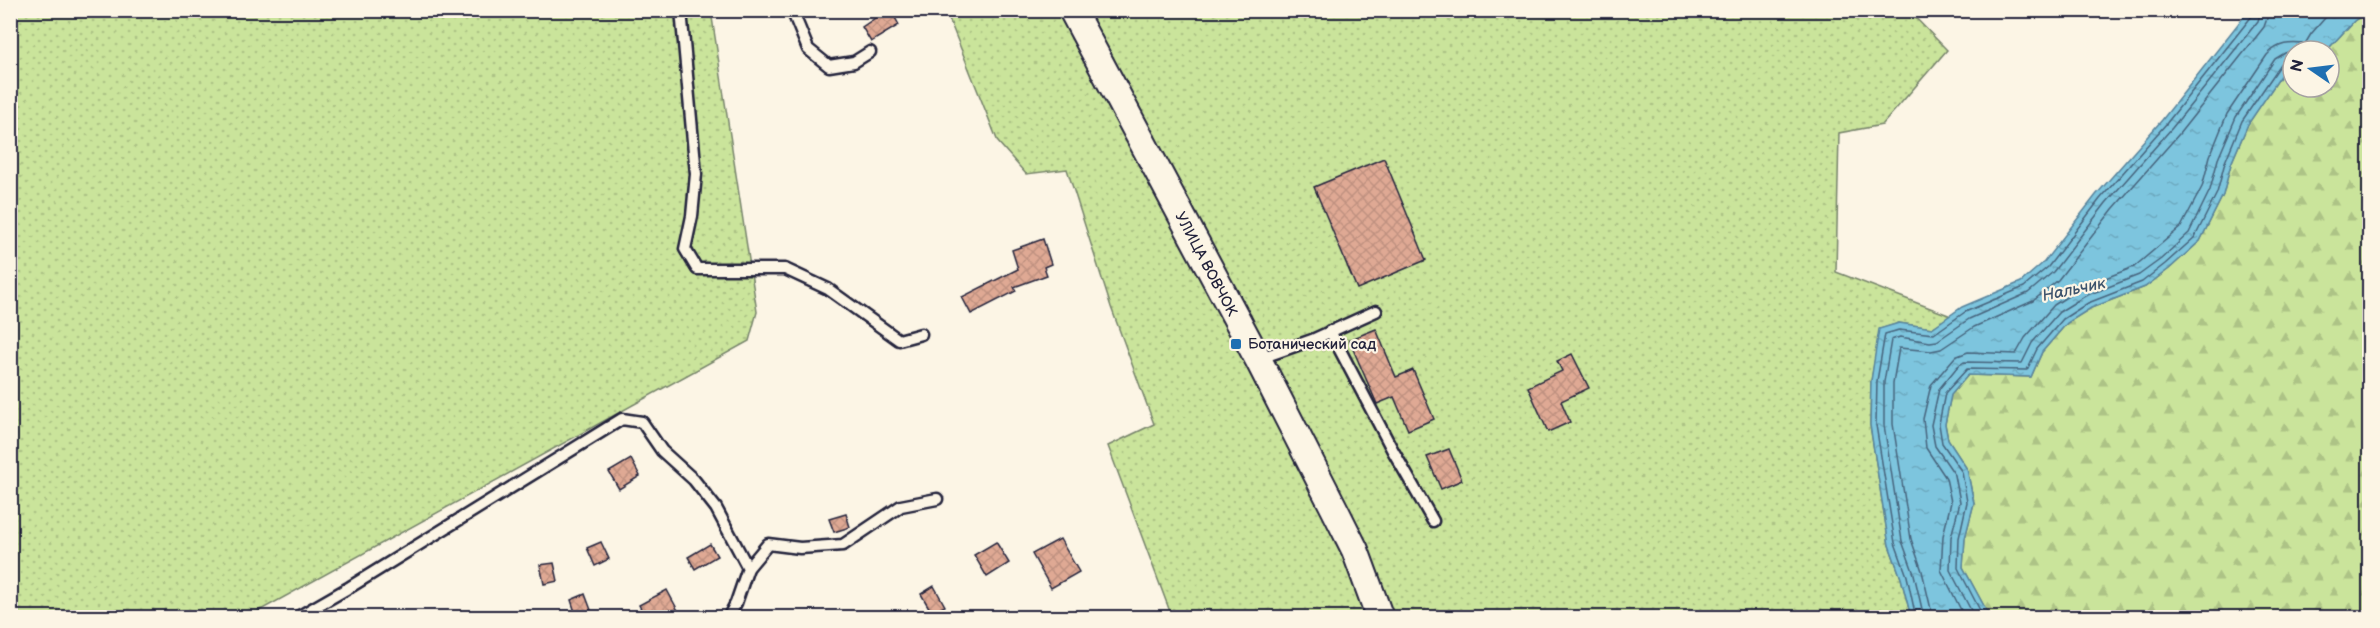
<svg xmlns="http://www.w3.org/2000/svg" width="2380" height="628" viewBox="0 0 2380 628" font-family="'Balsamiq Sans',sans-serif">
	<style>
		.forest { fill: url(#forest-firs); stroke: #76836b; stroke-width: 1.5 }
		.garden { fill: url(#garden-dots); stroke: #76836b; stroke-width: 1.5 }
		.water { fill: url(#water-ripples); stroke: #59849d; stroke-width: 1.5 }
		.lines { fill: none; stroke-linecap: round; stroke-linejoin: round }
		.shore { stroke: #46637c; stroke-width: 1.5 }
		.building { fill: url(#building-cross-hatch); stroke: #22223b; stroke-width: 1.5 }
		.service-casing { stroke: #22223b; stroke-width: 15 }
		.tertiary-casing { stroke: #22223b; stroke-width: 30 }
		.service { stroke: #fcf5e5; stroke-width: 10 }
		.tertiary { stroke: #fcf5e5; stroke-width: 26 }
		.poi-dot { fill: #1f6fb2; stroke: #fcf5e5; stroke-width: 2 }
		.labels { text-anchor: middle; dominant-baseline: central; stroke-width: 4.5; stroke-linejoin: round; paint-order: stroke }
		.street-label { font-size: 15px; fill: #22223b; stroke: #fcf5e5 }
		.poi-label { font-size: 15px; fill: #22223b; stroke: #fcf5e5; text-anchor: start }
		.water-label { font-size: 16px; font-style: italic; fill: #3d536c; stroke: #fcf5e5 }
	</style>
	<defs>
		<pattern id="forest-firs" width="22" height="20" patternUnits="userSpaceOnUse" patternTransform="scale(1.5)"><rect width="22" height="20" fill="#cae49b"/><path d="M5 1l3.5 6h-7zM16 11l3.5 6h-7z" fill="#adc386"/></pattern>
		<pattern id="garden-dots" width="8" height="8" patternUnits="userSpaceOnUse" patternTransform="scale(1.5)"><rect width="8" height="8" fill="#cae49b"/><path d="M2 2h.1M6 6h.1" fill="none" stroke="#adc386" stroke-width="1.8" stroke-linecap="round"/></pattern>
		<pattern id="water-ripples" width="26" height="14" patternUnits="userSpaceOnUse" patternTransform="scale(1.5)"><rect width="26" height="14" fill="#7dc5de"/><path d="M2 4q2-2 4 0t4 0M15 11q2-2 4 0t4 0" fill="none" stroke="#6ca9bf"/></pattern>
		<pattern id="building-cross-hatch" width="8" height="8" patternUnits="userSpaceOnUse" patternTransform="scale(1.5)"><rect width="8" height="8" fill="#dfa994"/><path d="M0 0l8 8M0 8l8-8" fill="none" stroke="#bf9180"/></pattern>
	</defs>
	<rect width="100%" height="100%" fill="#fcf5e5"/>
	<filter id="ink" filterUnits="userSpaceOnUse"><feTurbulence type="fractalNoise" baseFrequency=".0167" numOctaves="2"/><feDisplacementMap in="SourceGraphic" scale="12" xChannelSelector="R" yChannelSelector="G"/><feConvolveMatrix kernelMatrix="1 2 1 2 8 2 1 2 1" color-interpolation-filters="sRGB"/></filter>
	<g filter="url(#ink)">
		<!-- forest -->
		<polygon class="forest" points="2369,11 2369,617 1990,617 1963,567 1965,538 1974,503 1967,469 1948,440 1945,424 1951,395 1968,375 2031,377 2042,352 2067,323 2091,308 2145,287 2169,269 2200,241 2223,195 2231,164 2248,124 2286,68 2293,64 2293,87 2329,87 2329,51 2322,51 2328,49 2354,21"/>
		<!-- garden -->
		<g class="garden">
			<polygon points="10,11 711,11 757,312 749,341 248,617 11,617"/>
			<polygon points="946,11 1909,11 1947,50 1882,125 1839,133 1836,272 1951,316 1932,328 1899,323 1880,329 1871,381 1870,425 1889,545 1901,578 1911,617 1172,617 1108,446 1154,424 1111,307 1067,169 1026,174 998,142"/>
		</g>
		<!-- water -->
		<polygon class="water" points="2249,10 2368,11 2354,21 2328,49 2293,51 2293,64 2286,68 2248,124 2231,164 2223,195 2200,241 2169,269 2145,287 2091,308 2067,323 2042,352 2031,377 1968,375 1951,395 1945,424 1948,440 1967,469 1974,503 1965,538 1963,567 1990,617 1911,617 1901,578 1889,545 1870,425 1871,381 1879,329 1899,323 1932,328 1962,307 2021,282 2044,262 2096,195 2162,120"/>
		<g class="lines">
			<!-- shore -->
			<g class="shore">
				<polyline points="1916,618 1907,576 1895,543 1876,425 1877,381 1885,334 1899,330 1934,334 1965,312 2024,287 2048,267 2100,199 2166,124 2252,16 2253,10"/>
				<polyline points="1924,618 1914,574 1902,541 1884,425 1884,382 1891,340 1900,337 1930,342 1937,341 1969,319 2028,293 2053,272 2106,203 2172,128 2222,66 2258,21 2261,10"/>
				<polyline points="1933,618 1922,571 1911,539 1893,424 1893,383 1899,348 1931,351 1941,349 1974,327 2033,301 2058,280 2113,209 2179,134 2264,27 2270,10"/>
				<path d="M 1965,618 L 1941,570 L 1943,536 L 1951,502 L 1946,478 L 1926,448 L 1923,419 L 1931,385 L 1955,357 L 1968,352 L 2016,354 L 2025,338 L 2054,305 L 2082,287 L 2134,267 L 2181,227 L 2202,187 L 2210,156 L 2227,114 L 2267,55 C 2279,42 2290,43 2305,44 L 2311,34 L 2332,10"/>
				<polyline points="1975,618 1950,570 1951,537 1960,502 1955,475 1935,446 1931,425 1939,389 1958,366 1964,362 2022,363 2032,343 2059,312 2085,296 2139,275 2161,259 2189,233 2210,190 2218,159 2236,117 2275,59 2285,53 2293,51"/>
				<polyline points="1984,618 1958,568 1959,538 1967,502 1962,472 1942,443 1939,424 1945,393 1967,369 2027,370 2037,349 2063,319 2088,303 2142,282 2165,264 2195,237 2217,193 2225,162 2242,121 2281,64 2293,59"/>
			</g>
		</g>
		<!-- building -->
		<g class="building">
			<polygon points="887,10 891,10 899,25 871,42 862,27"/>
			<polygon points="1384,158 1426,260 1357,289 1314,187"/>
			<polygon points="1043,239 1051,264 1044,267 1047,275 1014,287 1016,291 971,314 962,297 1018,269 1012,250"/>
			<polygon points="1376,329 1396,377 1413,370 1434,419 1408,430 1394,397 1377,404 1349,340"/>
			<polygon points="1572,354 1589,388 1561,401 1570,422 1548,432 1528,387 1562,371 1557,361"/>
			<polygon points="1449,449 1462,480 1441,489 1427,457"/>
			<polygon points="631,459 640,476 619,489 609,472"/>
			<polygon points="846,514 850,527 834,532 829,519"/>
			<polygon points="1060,539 1079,572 1051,588 1032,554"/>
			<polygon points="601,542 609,559 595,566 587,548"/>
			<polygon points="996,542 1009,563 987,577 974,555"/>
			<polygon points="710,544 717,556 695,569 688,557"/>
			<polygon points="554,563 558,581 544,584 540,565"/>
			<polygon points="934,586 945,606 932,613 921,594"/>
			<polygon points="667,590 682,618 646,618 639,605"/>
			<polygon points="585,594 591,610 576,615 571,600"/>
		</g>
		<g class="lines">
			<defs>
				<g id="service">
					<polyline points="681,10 696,174 692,216 685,249 697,269 785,269 828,289 899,340 921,334"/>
					<polyline points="792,10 808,49 829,66 854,62 870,52"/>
					<polyline points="1330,331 1392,449 1433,521"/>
					<polyline points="1258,359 1312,340 1376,311"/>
					<polyline points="296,618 350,587 622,419 642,422 662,451 694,480 716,508 748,568"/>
					<polyline points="728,618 736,603 748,568 768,544 800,548 843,545 901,506 937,499"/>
				</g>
				<polyline id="tertiary" points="1072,10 1258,359 1336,512 1355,550 1380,618"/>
			</defs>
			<!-- service casing -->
			<use href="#service" class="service-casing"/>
			<!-- tertiary casing -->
			<use href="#tertiary" class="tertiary-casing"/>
			<!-- service -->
			<use href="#service" class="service"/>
			<!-- tertiary -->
			<use href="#tertiary" class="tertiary"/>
		</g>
	</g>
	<!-- markers -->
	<rect class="poi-dot" x="1230" y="338" width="12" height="12" rx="3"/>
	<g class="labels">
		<!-- street labels -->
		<g class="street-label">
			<text transform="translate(1206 264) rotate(62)">УЛИЦА ВОВЧОК</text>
		</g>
		<!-- poi labels -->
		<g class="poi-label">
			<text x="1248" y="344">Ботанический сад</text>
		</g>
		<!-- water labels -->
		<g class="water-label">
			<text transform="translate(2074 290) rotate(-12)">Нальчик</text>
		</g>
	</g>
	<!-- margin -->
	<rect width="2380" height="628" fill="none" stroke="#fcf5e5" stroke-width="36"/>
	<rect x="18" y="18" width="2344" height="592" fill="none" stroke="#22223b" stroke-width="2" filter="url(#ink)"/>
	<!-- north arrow -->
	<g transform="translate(2311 69) rotate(284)"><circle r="28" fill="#fcf5e5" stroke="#a5a1a1" stroke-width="1.5"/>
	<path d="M0-4.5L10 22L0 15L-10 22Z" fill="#1f6fb2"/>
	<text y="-9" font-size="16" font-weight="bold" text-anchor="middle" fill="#22223b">N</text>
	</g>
</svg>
